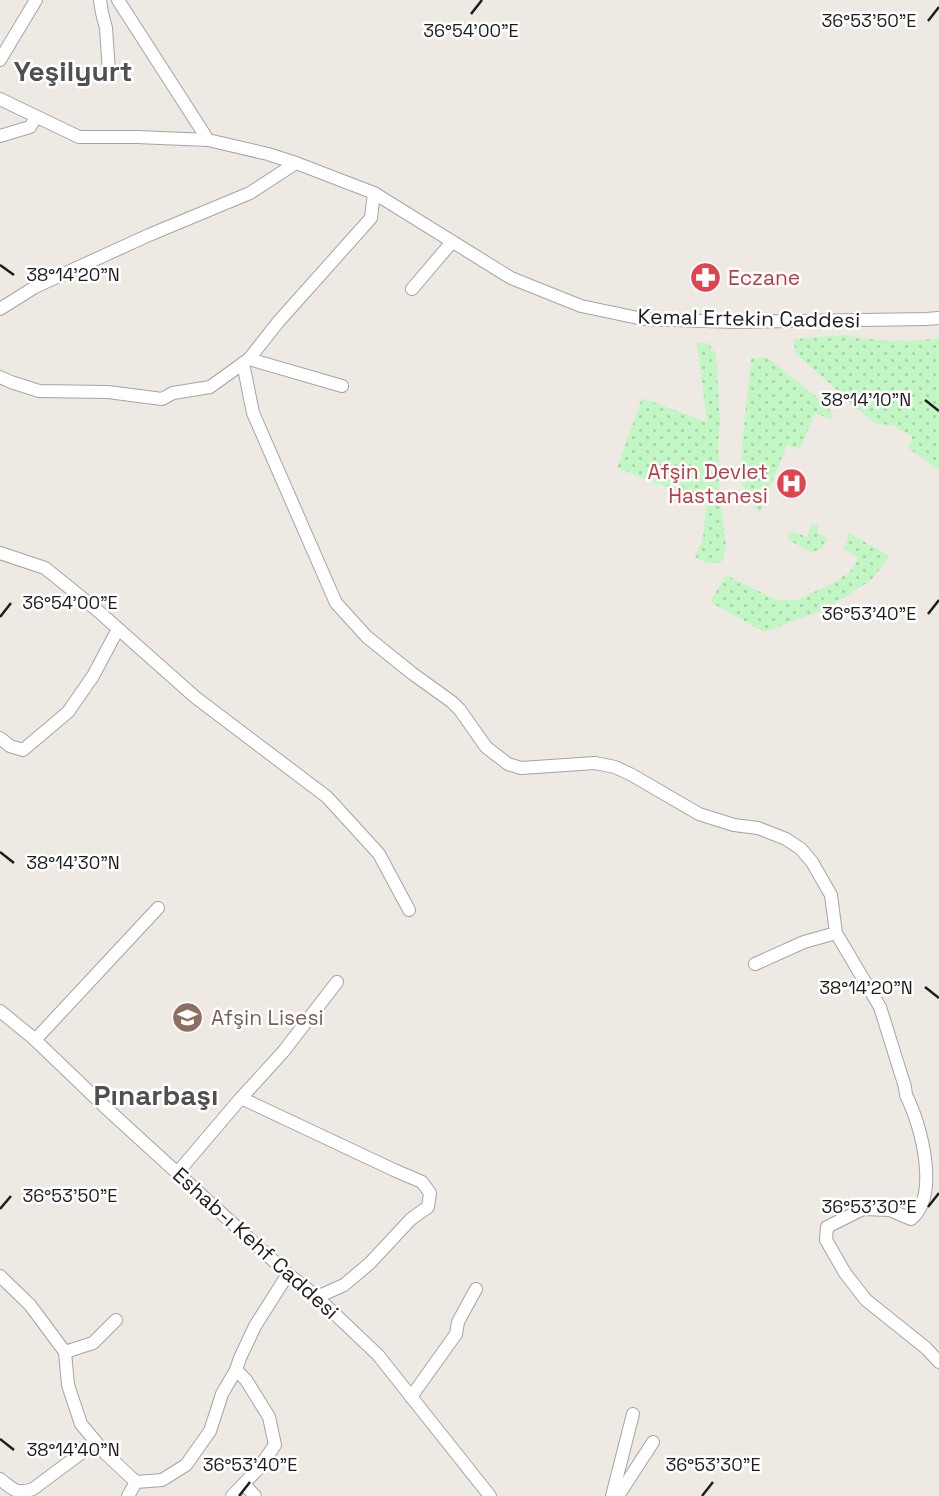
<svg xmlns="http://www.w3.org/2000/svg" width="939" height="1496" viewBox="0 0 939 1496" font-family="'Space Grotesk',sans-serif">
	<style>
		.park { fill: url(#park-dots) }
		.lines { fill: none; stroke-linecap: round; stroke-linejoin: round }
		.minor-casing { stroke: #a4a4a4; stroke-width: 14 }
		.minor { stroke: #fff; stroke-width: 12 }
		.ticks { fill: none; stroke: #1d1d1d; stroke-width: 2.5 }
		.labels { text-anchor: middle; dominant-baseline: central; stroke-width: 5; stroke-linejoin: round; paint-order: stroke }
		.health-label { font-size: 21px; fill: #be3a42; stroke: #fff; text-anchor: start }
		.street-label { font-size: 21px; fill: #1d1d1d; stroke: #fff }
		.education-label { font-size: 21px; fill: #785e54; stroke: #fff; text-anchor: start }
		.district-label { font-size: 28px; font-weight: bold; fill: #505050; stroke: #fff }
		.ticks-label { font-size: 18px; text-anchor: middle; fill: #1d1d1d; stroke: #fff; stroke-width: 5; stroke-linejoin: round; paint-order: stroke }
	</style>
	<defs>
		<pattern id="park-dots" width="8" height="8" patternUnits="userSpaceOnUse" patternTransform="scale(1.75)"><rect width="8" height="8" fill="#c2f7c5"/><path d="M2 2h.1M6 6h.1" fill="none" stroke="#a6d3a9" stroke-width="1.8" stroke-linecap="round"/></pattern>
	</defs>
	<rect width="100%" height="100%" fill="#eeeae3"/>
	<!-- park -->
	<g class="park">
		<path d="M 843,335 C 875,341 907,343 939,338 L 939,470 L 908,448 L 912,437 L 893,425 L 875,424 L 795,353 L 794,339 Z"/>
		<polygon points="697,342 708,343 716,354 720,421 718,445 720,498 726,545 722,562 710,564 695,558 703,538 707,503 617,468 642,398 707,422"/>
		<polygon points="751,358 768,358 819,399 830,410 833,420 815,413 800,449 787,445 759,514 749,499 739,475"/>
		<polygon points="812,523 819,526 817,533 829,538 821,548 812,553 787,539 791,531 807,537"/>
		<polygon points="849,533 890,556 870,581 826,609 764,632 710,602 726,575 777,600 797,600 833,583 850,572 858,558 844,549"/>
	</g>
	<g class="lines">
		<defs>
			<g id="minor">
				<polyline points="100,0 102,13 106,28 109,72"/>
				<polyline points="118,0 208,140"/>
				<polyline points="0,60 36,0"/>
				<polyline points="0,99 79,137 137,137 208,140 268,154 296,163"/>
				<polyline points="0,136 30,127 36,117"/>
				<polyline points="412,289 452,242"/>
				<polyline points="0,309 35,287 149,235 250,193 296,163 374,193 511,278 581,306 643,319 735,322 926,319 939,318"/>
				<polyline points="249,359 342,386"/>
				<path d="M 243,363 L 253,413 L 336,603 L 367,637 L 413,674 L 452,702 L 460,710 L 486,747 L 508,764 L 521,768 L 595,763 L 615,767 L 632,775 L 699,814 L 734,825 L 758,828 L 786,839 L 801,849 L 812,862 L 831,895 L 836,933 L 880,1007 L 905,1087 L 906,1095 C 923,1129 939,1197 911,1219 L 890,1210 L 863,1209 L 827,1227 L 826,1240 L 845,1273 L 866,1300 L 926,1348 L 939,1362"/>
				<polyline points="0,377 11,382 39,391 108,392 162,399 173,393 210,387 249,359 279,321 371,218 374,193"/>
				<polyline points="0,553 45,568 97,610 195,697 327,797 379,854 409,910"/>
				<polyline points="0,738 10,746 23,750 68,712 93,676 118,629"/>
				<polyline points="755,964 804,942 836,933"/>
				<polyline points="0,1011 32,1037 105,1107 288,1274 317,1297 378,1355 490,1496"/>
				<polyline points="35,1040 158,908"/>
				<polyline points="241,1098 283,1052 337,982"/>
				<polyline points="178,1172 241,1098 394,1170 422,1182 430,1193 428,1207 411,1219 370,1263 344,1285 317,1297"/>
				<polyline points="0,1276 30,1305 65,1352 68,1385 81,1424 106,1454 136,1482 162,1480 186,1465 210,1431 222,1394 236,1370 240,1358 255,1326 288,1274"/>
				<polyline points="65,1352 93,1343 116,1320"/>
				<polyline points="411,1397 456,1334 458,1322 476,1289"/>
				<path d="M 0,1479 C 13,1489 16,1495 33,1489 L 96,1442"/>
				<polyline points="244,1484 255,1496"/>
				<polyline points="128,1496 136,1482"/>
				<polyline points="232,1496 258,1469 275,1445 269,1417 246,1380 236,1370"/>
				<polyline points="612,1496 633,1414"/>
				<polyline points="618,1496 653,1442"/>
			</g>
		</defs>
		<!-- minor casing -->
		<use href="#minor" class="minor-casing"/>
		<!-- minor -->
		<use href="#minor" class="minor"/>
	</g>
	<!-- ticks -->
	<path class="ticks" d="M 471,14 L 482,0M 928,21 L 939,7M 0,265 L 14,275M 925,400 L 939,411M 928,614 L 939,600M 0,617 L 11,603M 0,852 L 14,863M 925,987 L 939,998M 928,1207 L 939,1193M 0,1209 L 11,1196M 0,1439 L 14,1450M 239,1496 L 250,1482M 702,1496 L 713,1482"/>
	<!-- icons -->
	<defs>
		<symbol id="pharmacy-disc" viewBox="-11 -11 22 22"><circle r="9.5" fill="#e0444e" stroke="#fff"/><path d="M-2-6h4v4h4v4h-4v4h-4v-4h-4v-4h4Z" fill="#fff"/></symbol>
		<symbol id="hospital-disc" viewBox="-11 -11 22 22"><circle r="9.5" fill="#e0444e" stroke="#fff"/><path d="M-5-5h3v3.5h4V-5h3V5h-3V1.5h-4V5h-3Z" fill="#fff"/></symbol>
		<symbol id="school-disc" viewBox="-11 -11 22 22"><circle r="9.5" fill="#8d6e63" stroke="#fff"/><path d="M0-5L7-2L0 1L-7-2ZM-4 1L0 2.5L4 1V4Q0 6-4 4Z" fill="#fff"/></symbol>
	</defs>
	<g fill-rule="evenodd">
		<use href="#pharmacy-disc" x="688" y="260" width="35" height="35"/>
		<use href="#hospital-disc" x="774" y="466" width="35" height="35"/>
		<use href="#school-disc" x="170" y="1000" width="35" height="35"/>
	</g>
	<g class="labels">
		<!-- health labels -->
		<g class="health-label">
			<text x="728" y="277">Eczane</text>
			<text x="768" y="471" text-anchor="end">Afşin Devlet<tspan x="768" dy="24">Hastanesi</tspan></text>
		</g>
		<!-- street labels -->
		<g class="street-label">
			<text transform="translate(749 318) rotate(1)">Kemal Ertekin Caddesi</text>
			<text transform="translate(256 1243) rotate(42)">Eshab-ı Kehf Caddesi</text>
		</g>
		<!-- education labels -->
		<g class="education-label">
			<text x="211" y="1017">Afşin Lisesi</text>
		</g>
		<!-- district labels -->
		<g class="district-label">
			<text x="73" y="71">Yeşilyurt</text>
			<text x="156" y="1095">Pınarbaşı</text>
		</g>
	</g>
	<g class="ticks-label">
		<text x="869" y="27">36°53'50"E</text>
		<text x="471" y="37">36°54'00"E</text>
		<text x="73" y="281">38°14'20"N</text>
		<text x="866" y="406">38°14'10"N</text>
		<text x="70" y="609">36°54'00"E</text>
		<text x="869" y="620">36°53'40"E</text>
		<text x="73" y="869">38°14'30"N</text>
		<text x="866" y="994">38°14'20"N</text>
		<text x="70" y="1202">36°53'50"E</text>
		<text x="869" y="1213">36°53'30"E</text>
		<text x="73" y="1456">38°14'40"N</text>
		<text x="250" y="1471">36°53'40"E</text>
		<text x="713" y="1471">36°53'30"E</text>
	</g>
</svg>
